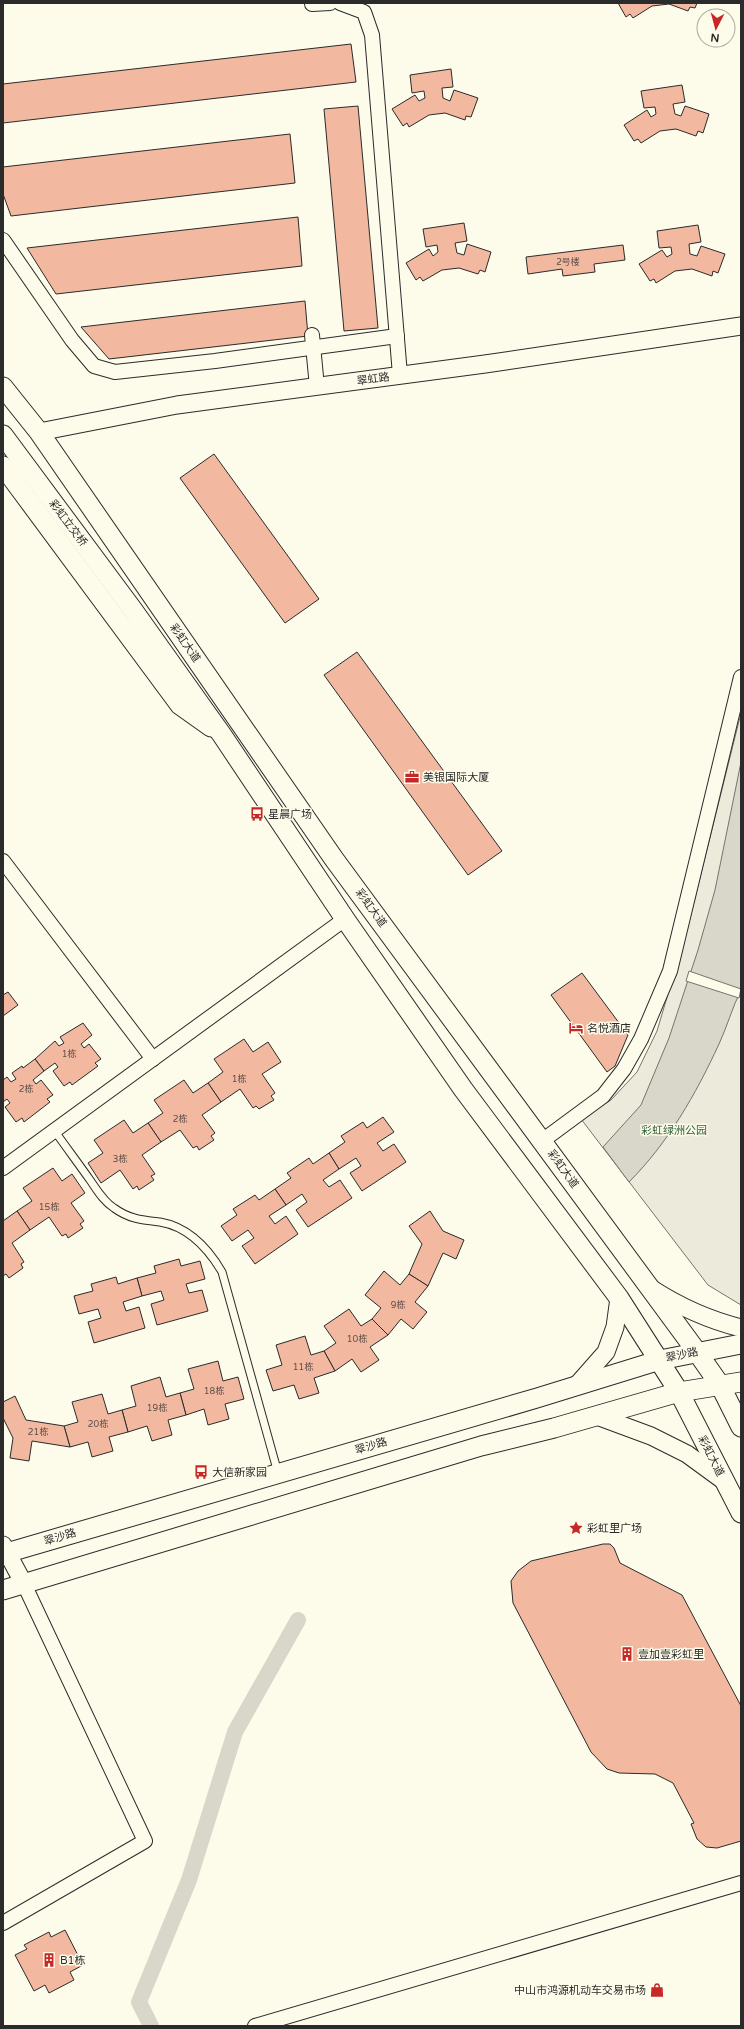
<svg xmlns="http://www.w3.org/2000/svg" width="744" height="2029" viewBox="0 0 744 2029" font-family="'Varela Round','Noto Sans SC',sans-serif">
	<style>
		.green { fill: #ecebdb; stroke: #74746e }
		.water { fill: #d8d7c9; stroke: #74746e }
		.pier { fill: #fdfbea; stroke: #74746e }
		.lines { fill: none; stroke-linecap: round; stroke-linejoin: round }
		.canal { stroke: #d8d7c9; stroke-width: 16 }
		.building { fill: #f2b8a0; stroke: #2b2b2b }
		.service-casing { stroke: #2b2b2b; stroke-width: 9 }
		.minor-casing { stroke: #2b2b2b; stroke-width: 16 }
		.tertiary-casing { stroke: #2b2b2b; stroke-width: 19 }
		.secondary-casing { stroke: #2b2b2b; stroke-width: 21 }
		.service { stroke: #fdfbea; stroke-width: 7 }
		.minor { stroke: #fdfbea; stroke-width: 14 }
		.tertiary { stroke: #fdfbea; stroke-width: 17 }
		.secondary { stroke: #fdfbea; stroke-width: 19 }
		.labels { text-anchor: middle; dominant-baseline: central; stroke-width: 3; stroke-linejoin: round; paint-order: stroke }
		.number-label { font-size: 9px; fill: #5d4e48 }
		.street-label { font-size: 11px; fill: #2b2b2b; stroke: #fdfbea }
		.poi-label { font-size: 11px; fill: #2b2b2b; stroke: #fdfbea; text-anchor: start }
		.park-label { font-size: 11px; fill: #34623c; stroke: #fdfbea }
	</style>
	<rect width="100%" height="100%" fill="#fdfbea"/>
	<!-- green -->
	<polygon class="green" points="741,713 741,1305 708,1285 581,1119 611,1100 637,1072 657,1031 687,930"/>
	<!-- water -->
	<path class="water" d="M 741,762 L 741,990 C 732,1008 727,1027 719,1044 C 696,1094 668,1143 629,1182 L 603,1147 L 641,1105 L 669,1038 L 698,950 L 715,890 Z"/>
	<!-- pier -->
	<polygon class="pier" points="689,971 741,989 739,998 686,981"/>
	<g class="lines">
		<!-- canal -->
		<polyline class="canal" points="151,2026 139,2002 189,1880 235,1732 298,1620"/>
	</g>
	<!-- building -->
	<g class="building">
		<polygon points="618,3 697,3 695,8 690,7 688,11 669,4 652,6 633,18 630,14 626,17"/>
		<polygon points="351,44 356,82 3,123 3,84"/>
		<polygon points="451,69 453,87 442,88 443,98 450,101 454,90 478,98 471,117 466,116 465,120 445,113 429,115 409,127 407,123 403,126 392,109 415,95 419,101 425,98 424,91 412,93 410,75"/>
		<polygon points="682,85 685,102 673,104 675,114 681,116 685,106 709,114 703,133 698,131 696,136 676,129 660,131 641,143 638,139 634,141 624,125 647,110 651,117 656,114 655,107 644,108 641,91"/>
		<polygon points="358,106 378,328 344,331 324,109"/>
		<polygon points="290,134 295,183 11,216 3,194 3,167"/>
		<polygon points="298,217 302,266 56,294 27,248"/>
		<polygon points="464,223 467,241 455,243 457,253 464,255 467,244 491,252 485,272 480,270 478,274 459,268 442,270 423,281 420,277 416,280 406,263 429,249 433,256 438,252 437,245 426,247 423,229"/>
		<polygon points="698,225 701,242 689,244 690,254 697,256 701,246 725,254 718,273 713,271 712,276 692,269 675,271 656,283 654,279 650,281 639,264 662,250 667,257 672,254 671,247 659,248 657,231"/>
		<polygon points="623,245 625,260 594,264 595,272 563,276 562,269 528,274 526,257"/>
		<polygon points="305,301 308,336 109,359 81,327"/>
		<polygon points="214,454 319,599 285,623 180,478"/>
		<polygon points="357,652 502,851 468,875 324,675"/>
		<polygon points="582,973 628,1035 615,1066 607,1072 551,995"/>
		<polygon points="8,992 18,1005 3,1016 3,995"/>
		<polygon points="83,1023 92,1035 81,1044 84,1048 89,1044 101,1059 95,1063 98,1066 72,1085 70,1082 64,1086 53,1071 58,1067 55,1063 44,1071 35,1059 55,1041 59,1046 64,1043 60,1037"/>
		<polygon points="244,1039 253,1052 268,1042 281,1062 262,1074 275,1093 271,1096 274,1100 259,1109 256,1106 253,1108 240,1089 221,1102 208,1083 223,1072 214,1059"/>
		<polygon points="35,1059 44,1071 33,1080 36,1084 41,1080 53,1095 47,1099 50,1102 24,1122 22,1118 16,1122 5,1107 10,1103 7,1099 3,1102 3,1080 7,1077 11,1082 16,1079 12,1073 22,1066 23,1068"/>
		<polygon points="184,1080 193,1093 208,1083 221,1102 202,1115 215,1133 211,1136 214,1140 199,1150 197,1146 193,1148 180,1130 161,1142 148,1123 163,1113 154,1100"/>
		<polygon points="383,1117 394,1132 377,1143 383,1151 394,1144 406,1162 362,1191 350,1173 361,1166 356,1158 339,1169 329,1153 345,1142 341,1136 363,1122 367,1128"/>
		<polygon points="124,1120 133,1133 148,1123 161,1142 142,1155 155,1174 151,1176 154,1180 139,1190 137,1186 133,1189 120,1170 101,1183 88,1163 103,1153 94,1140"/>
		<polygon points="329,1153 339,1169 323,1180 329,1187 340,1180 352,1198 308,1227 296,1210 307,1202 302,1194 286,1205 275,1189 291,1178 287,1173 309,1158 313,1164"/>
		<polygon points="53,1168 62,1181 72,1174 85,1193 71,1203 84,1221 80,1224 83,1228 68,1238 66,1234 62,1236 49,1217 30,1230 17,1211 32,1201 23,1188"/>
		<polygon points="275,1189 286,1205 269,1216 275,1224 286,1216 298,1234 255,1264 242,1246 254,1238 248,1230 232,1241 221,1226 237,1215 233,1209 255,1195 259,1200"/>
		<polygon points="17,1211 30,1230 12,1243 24,1262 21,1264 23,1268 9,1278 6,1274 3,1276 3,1221"/>
		<polygon points="430,1211 443,1231 464,1240 456,1259 443,1253 428,1286 409,1274 422,1244 409,1226"/>
		<polygon points="179,1259 181,1266 200,1261 205,1279 186,1284 189,1293 202,1290 208,1311 157,1325 151,1304 164,1300 161,1291 142,1296 137,1278 156,1273 154,1266"/>
		<polygon points="384,1271 400,1285 409,1274 428,1286 415,1302 427,1312 413,1329 401,1319 388,1335 372,1319 381,1308 365,1295"/>
		<polygon points="116,1277 118,1284 137,1278 142,1296 123,1302 126,1311 139,1307 145,1328 94,1343 88,1322 101,1318 98,1309 79,1314 74,1296 93,1291 91,1284"/>
		<polygon points="349,1309 361,1326 372,1319 388,1335 370,1347 379,1360 361,1372 352,1359 335,1371 324,1351 336,1343 324,1326"/>
		<polygon points="305,1336 311,1355 324,1351 335,1371 314,1378 319,1393 299,1399 294,1385 273,1391 266,1370 282,1365 276,1345"/>
		<polygon points="218,1361 223,1381 238,1377 244,1399 225,1404 229,1419 208,1425 204,1409 186,1415 180,1393 194,1389 188,1369"/>
		<polygon points="160,1377 166,1397 180,1393 186,1415 168,1420 172,1435 152,1441 147,1426 128,1432 122,1410 136,1406 131,1386"/>
		<polygon points="102,1394 108,1414 122,1410 128,1432 109,1437 113,1451 92,1457 88,1442 70,1447 64,1426 78,1422 72,1402"/>
		<polygon points="15,1396 26,1420 64,1426 70,1447 32,1441 29,1461 10,1458 13,1438 3,1418 3,1402"/>
		<polygon points="603,1544 610,1544 614,1548 620,1563 682,1595 741,1706 741,1841 717,1848 706,1847 697,1839 691,1824 694,1823 673,1783 655,1774 619,1773 607,1769 591,1752 513,1603 511,1581 518,1571 531,1561"/>
		<polygon points="65,1930 83,1965 70,1972 74,1980 49,1993 45,1985 34,1991 15,1955 27,1949 24,1945 49,1932 51,1937"/>
	</g>
	<g class="lines">
		<defs>
			<path id="service" d="M 54,1130 C 66,1147 78,1163 90,1180 C 97,1190 104,1202 114,1208 C 129,1219 142,1220 160,1222 C 189,1227 208,1248 222,1272 L 278,1473"/>
			<g id="minor">
				<polyline points="340,3 364,12 372,35 400,375"/>
				<polyline points="312,4 330,3"/>
				<polyline points="3,240 72,340 94,366 115,372 215,361 397,336"/>
				<polyline points="312,335 317,387"/>
				<polyline points="3,861 153,1059"/>
				<polyline points="542,1141 603,1096 624,1069 641,1039 670,971 741,677"/>
				<polyline points="3,1168 345,919"/>
				<polyline points="3,1923 145,1841 24,1584"/>
				<polyline points="255,2026 741,1883"/>
			</g>
			<g id="tertiary">
				<polyline points="39,432 177,405 485,364 741,326"/>
				<path d="M 652,1289 C 680,1307 709,1320 741,1328"/>
				<polyline points="576,1386 606,1352 615,1327 619,1298"/>
				<polyline points="597,1416 651,1436 687,1454 724,1481"/>
				<polyline points="3,1545 24,1584"/>
			</g>
			<g id="secondary">
				<polyline points="3,387 39,432 334,859 697,1352 720,1385 741,1427"/>
				<polyline points="3,435 133,610 222,735 345,919 463,1089 619,1298 679,1392 741,1513"/>
				<polyline points="3,466 180,705 211,727"/>
				<polyline points="3,1554 537,1398 660,1360 741,1344"/>
				<polyline points="3,1590 481,1446 554,1428 679,1392 741,1382"/>
			</g>
		</defs>
		<!-- service casing -->
		<use href="#service" class="service-casing"/>
		<!-- minor casing -->
		<use href="#minor" class="minor-casing"/>
		<!-- tertiary casing -->
		<use href="#tertiary" class="tertiary-casing"/>
		<!-- secondary casing -->
		<use href="#secondary" class="secondary-casing"/>
		<!-- service -->
		<use href="#service" class="service"/>
		<!-- minor -->
		<use href="#minor" class="minor"/>
		<!-- tertiary -->
		<use href="#tertiary" class="tertiary"/>
		<!-- secondary -->
		<use href="#secondary" class="secondary"/>
	</g>
	<!-- icons -->
	<defs>
		<symbol id="office-bare" viewBox="-9 -9 18 18"><path d="M-6-3h4V-5.5h4V-3h4V5H-6ZM-1-4.5V-3h2v-1.5ZM-6 0V1H6V0Z" fill="#c62828" stroke="#fdfbea" stroke-width="2.5" paint-order="stroke"/></symbol>
		<symbol id="bus-bare" viewBox="-9 -9 18 18"><path d="M-5-6H5V4H4V6H2V4H-2V6H-4V4H-5ZM-3.5-4V0h7V-4ZM-3.5 1.2v1.5H-2V1.2ZM2 1.2v1.5H3.5V1.2Z" fill="#c62828" stroke="#fdfbea" stroke-width="2.5" paint-order="stroke"/></symbol>
		<symbol id="hotel-bare" viewBox="-9 -9 18 18"><path d="M-6-4.5h1.5V1H6V5H4.5V3h-9V5H-6ZM-4 0a1.8 1.8 0 1 1 3.6 0ZM.5 0V-2.5h3Q6-2.5 6 0Z" fill="#c62828" stroke="#fdfbea" stroke-width="2.5" paint-order="stroke"/></symbol>
		<symbol id="sight-bare" viewBox="-9 -9 18 18"><path d="M0-6L1.8-2.2L6-1.7L2.9 1.2L3.7 5.4L0 3.3L-3.7 5.4L-2.9 1.2L-6-1.7L-1.8-2.2Z" fill="#c62828" stroke="#fdfbea" stroke-width="2.5" paint-order="stroke"/></symbol>
		<symbol id="building-bare" viewBox="-9 -9 18 18"><path d="M-4-6H4V6H1V3H-1V6H-4ZM-2.5-4.3h1.7v1.8h-1.7ZM.8-4.3h1.7v1.8H.8ZM-2.5-1h1.7V.8h-1.7ZM.8-1h1.7V.8H.8Z" fill="#c62828" stroke="#fdfbea" stroke-width="2.5" paint-order="stroke"/></symbol>
		<symbol id="shop-bare" viewBox="-9 -9 18 18"><path d="M-5-2.5h2.3a2.7 3.5 0 0 1 5.4 0H5L5.5 6h-11ZM-1.5-2.5h3a1.5 2.3 0 0 0-3 0Z" fill="#c62828" stroke="#fdfbea" stroke-width="2.5" paint-order="stroke"/></symbol>
	</defs>
	<g fill-rule="evenodd">
		<use href="#office-bare" x="402" y="767" width="20" height="20"/>
		<use href="#bus-bare" x="247" y="804" width="20" height="20"/>
		<use href="#hotel-bare" x="566" y="1018" width="20" height="20"/>
		<use href="#bus-bare" x="191" y="1462" width="20" height="20"/>
		<use href="#sight-bare" x="566" y="1518" width="20" height="20"/>
		<use href="#building-bare" x="617" y="1644" width="20" height="20"/>
		<use href="#building-bare" x="39" y="1950" width="20" height="20"/>
		<use href="#shop-bare" x="647" y="1980" width="20" height="20"/>
	</g>
	<g class="labels">
		<!-- number labels -->
		<g class="number-label">
			<text x="568" y="262">2号楼</text>
			<text x="69" y="1054">1栋</text>
			<text x="239" y="1079">1栋</text>
			<text x="26" y="1089">2栋</text>
			<text x="180" y="1119">2栋</text>
			<text x="120" y="1159">3栋</text>
			<text x="49" y="1207">15栋</text>
			<text x="398" y="1305">9栋</text>
			<text x="357" y="1339">10栋</text>
			<text x="303" y="1367">11栋</text>
			<text x="214" y="1391">18栋</text>
			<text x="157" y="1408">19栋</text>
			<text x="98" y="1424">20栋</text>
			<text x="38" y="1432">21栋</text>
		</g>
		<!-- street labels -->
		<g class="street-label">
			<text transform="translate(373 379) rotate(-8)">翠虹路</text>
			<text transform="translate(68 523) rotate(53)">彩虹立交桥</text>
			<text transform="translate(185 643) rotate(55)">彩虹大道</text>
			<text transform="translate(371 908) rotate(54)">彩虹大道</text>
			<text transform="translate(563 1169) rotate(54)">彩虹大道</text>
			<text transform="translate(682 1355) rotate(-12)">翠沙路</text>
			<text transform="translate(371 1446) rotate(-16)">翠沙路</text>
			<text transform="translate(711 1456) rotate(63)">彩虹大道</text>
			<text transform="translate(60 1537) rotate(-16)">翠沙路</text>
		</g>
		<!-- poi labels -->
		<g class="poi-label">
			<text x="423" y="777">美银国际大厦</text>
			<text x="268" y="814">星晨广场</text>
			<text x="587" y="1028">名悦酒店</text>
			<text x="212" y="1472">大信新家园</text>
			<text x="587" y="1528">彩虹里广场</text>
			<text x="638" y="1654">壹加壹彩虹里</text>
			<text x="60" y="1960">B1栋</text>
			<text x="646" y="1990" text-anchor="end">中山市鸿源机动车交易市场</text>
		</g>
		<!-- park labels -->
		<g class="park-label">
			<text x="674" y="1130">彩虹绿洲公园</text>
		</g>
	</g>
	<!-- border -->
	<rect width="744" height="2029" fill="none" stroke="#2b2b2b" stroke-width="8"/>
	<!-- north arrow -->
	<g transform="translate(716 28) rotate(186)"><circle r="19" fill="#fdfbea" stroke="#a9a89e"/>
	<path d="M0-3L7 15L0 10L-7 15Z" fill="#c62828"/>
	<text y="-6" font-size="11" font-weight="bold" text-anchor="middle" fill="#2b2b2b">N</text>
	</g>
</svg>
